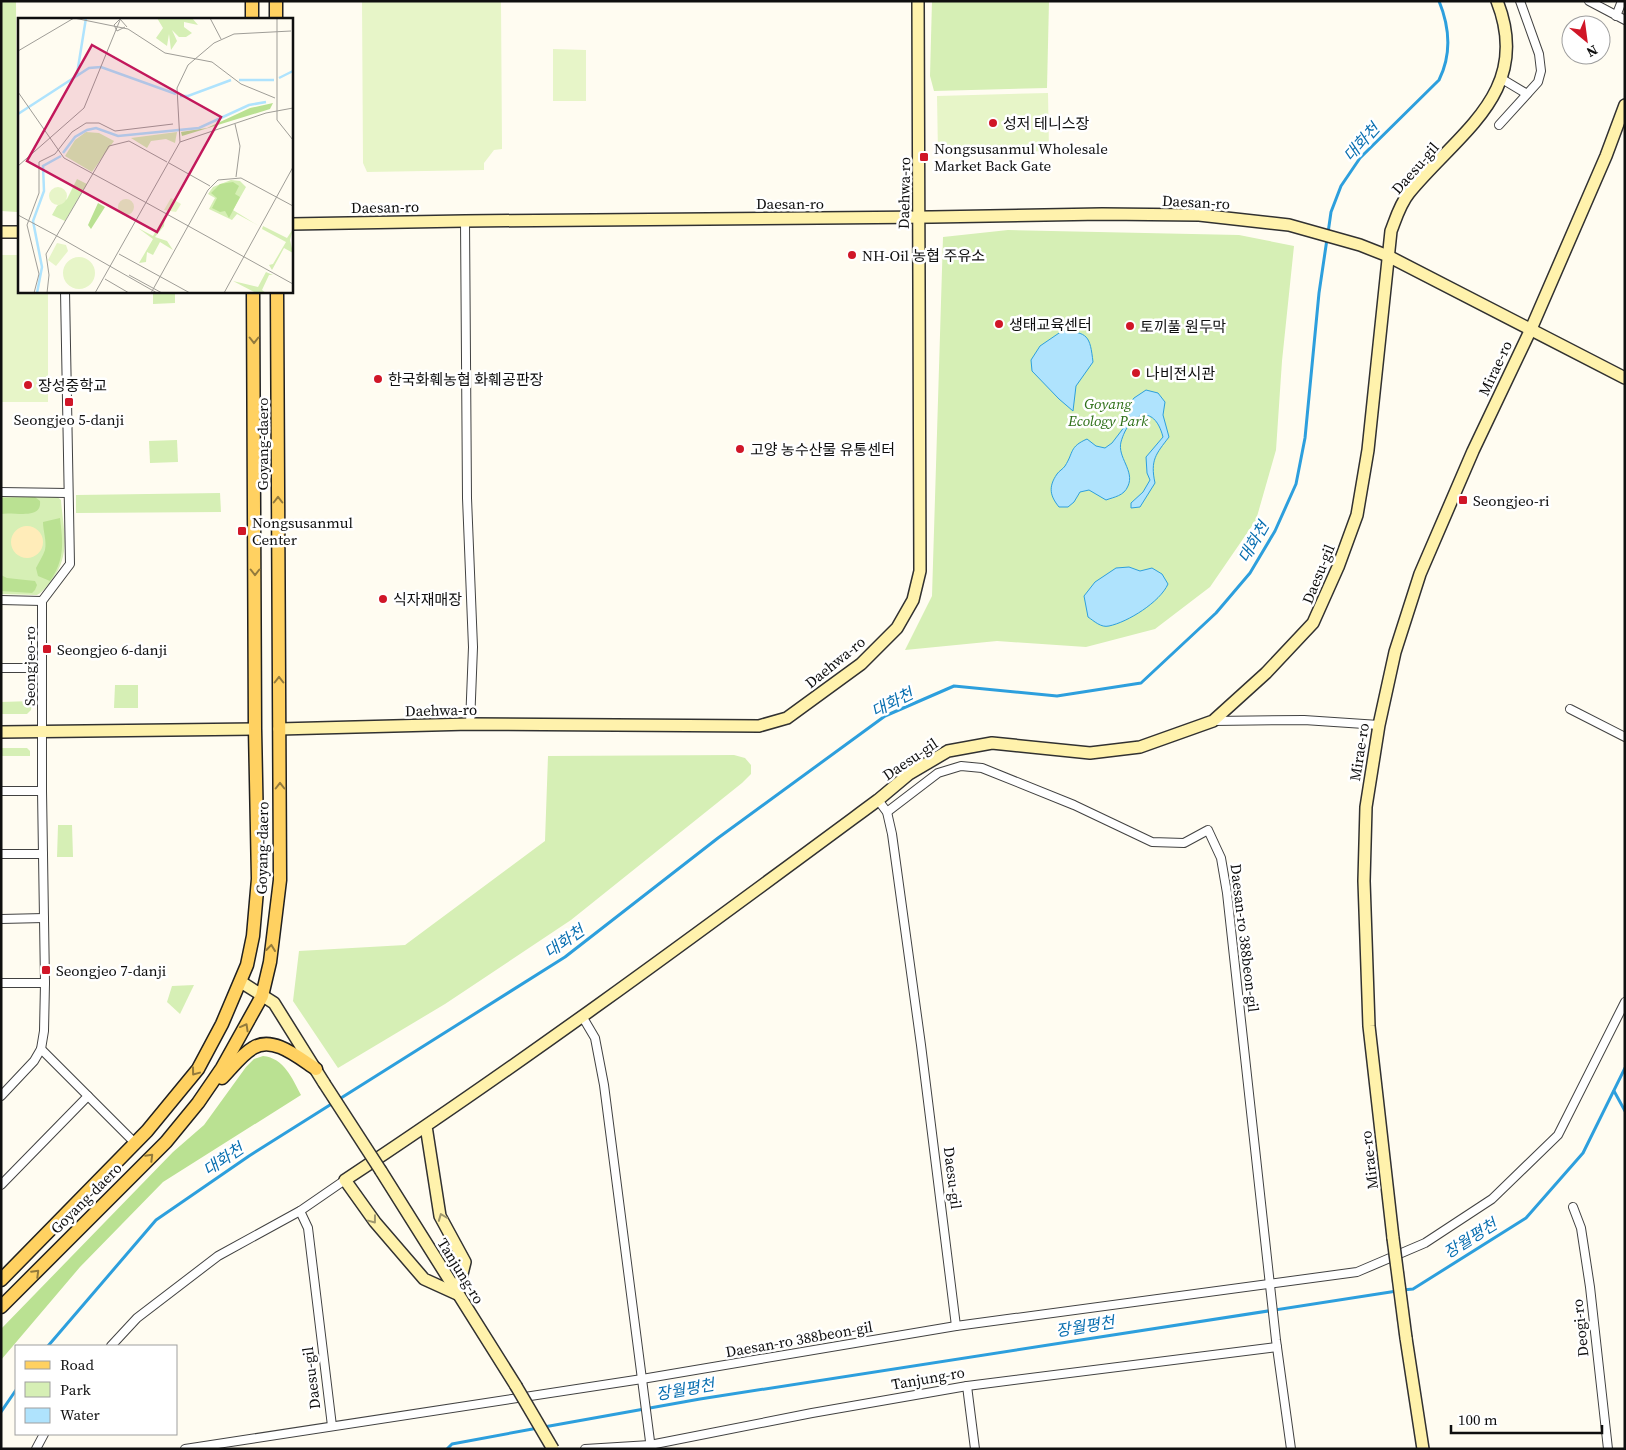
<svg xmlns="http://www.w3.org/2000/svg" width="1626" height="1450" viewBox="0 0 1626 1450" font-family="'Source Serif 4','Noto Sans KR',serif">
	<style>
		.green { fill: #d6efb5 }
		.forest { fill: #bae192 }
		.sand { fill: #ffecb9 }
		.pitch { fill: #e7f5c8 }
		.water { fill: #afe3fd; stroke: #2d9fdd }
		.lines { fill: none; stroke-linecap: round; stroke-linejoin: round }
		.stream { stroke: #2d9fdd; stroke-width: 3 }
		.street-casing { stroke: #424242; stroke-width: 10 }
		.secondary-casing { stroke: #313131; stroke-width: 14 }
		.primary-casing { stroke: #202020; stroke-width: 15 }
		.street { stroke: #fff; stroke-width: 8 }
		.secondary { stroke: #fff2ac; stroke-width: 11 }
		.primary { stroke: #ffd161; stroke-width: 12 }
		.secondary-bridge-casing { stroke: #313131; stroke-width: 14; stroke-linecap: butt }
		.secondary-bridge { stroke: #fff2ac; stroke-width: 11 }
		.oneway { stroke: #937a3c }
		.oneway2 { stroke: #9f976d }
		.poi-dot { fill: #d01627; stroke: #fff; stroke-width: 2 }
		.labels { text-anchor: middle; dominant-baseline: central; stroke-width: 5; stroke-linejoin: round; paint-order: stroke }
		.poi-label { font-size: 15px; fill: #0f0f0f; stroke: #fff; text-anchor: start }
		.street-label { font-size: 15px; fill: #0f0f0f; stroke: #fff }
		.park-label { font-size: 15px; font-style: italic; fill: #2d6f17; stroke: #fff }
		.water-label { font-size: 16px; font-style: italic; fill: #096fb0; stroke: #fff }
		.inset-river { fill: none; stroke: #afe3fd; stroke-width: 2.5 }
		.inset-road { fill: none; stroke: #9f9d97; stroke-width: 1 }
		.view { fill: #c2185b; fill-opacity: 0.15; stroke: #c2185b; stroke-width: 2.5 }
		.inset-edge { fill: none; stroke: #0f0f0f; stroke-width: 2.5 }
	</style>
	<rect width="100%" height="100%" fill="#fffcf1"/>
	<!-- green -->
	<g class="green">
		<polygon points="1,1 16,1 17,212 1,211"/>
		<polygon points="932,1 1049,1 1047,88 934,91 930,76"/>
		<polygon points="1008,230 1239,235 1294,246 1282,361 1276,450 1256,520 1210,587 1155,629 1086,647 997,641 905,650 932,596 943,237"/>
		<polygon points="153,291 175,291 175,303 153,304"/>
		<polygon points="177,440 178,462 150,463 149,441"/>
		<polygon points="220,493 221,512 76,513 76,495"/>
		<path d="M 54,494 L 61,500 C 63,530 72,555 51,581 C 47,586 43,592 37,595 L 1,594 L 1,495 Z"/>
		<polygon points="115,685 138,685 138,708 114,708"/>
		<polygon points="32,701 31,710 27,714 1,714 1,702"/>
		<polygon points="1,748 27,748 30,751 30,756 1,756"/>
		<polygon points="734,755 745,758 751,765 751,774 742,783 571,920 445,1004 338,1068 293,1001 299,951 405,945 545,841 548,756"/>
		<polygon points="58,825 72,825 73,857 57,857"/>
		<polygon points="194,985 180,1014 167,1002 172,986"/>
	</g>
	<!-- forest -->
	<g class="forest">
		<path d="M 35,497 L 40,501 C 42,521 13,511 1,514 L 1,498 Z"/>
		<path d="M 60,518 C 63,543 65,559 50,581 L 38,576 L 36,568 C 39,562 43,556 45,550 C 47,541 43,531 43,522 Z"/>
		<polygon points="1,575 7,578 35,581 37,585 35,590 32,593 1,591"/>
		<path d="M 263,1056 C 284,1058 292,1078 301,1095 L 163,1182 L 80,1267 L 1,1360 L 1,1329 L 173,1152 L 204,1125 L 246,1067 L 254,1059 Z"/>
	</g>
	<!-- sand -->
	<circle class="sand" cx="27" cy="542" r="16"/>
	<!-- pitch -->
	<g class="pitch">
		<polygon points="501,1 502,149 494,150 484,163 484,170 367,172 363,163 362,2"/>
		<polygon points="553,49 586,50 586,101 553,101"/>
		<polygon points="1048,93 1049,151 938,154 937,96"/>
		<polygon points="1,255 19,255 19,291 48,291 48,402 1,402"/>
	</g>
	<!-- water -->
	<g class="water">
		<path d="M 1062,331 C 1088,332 1090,336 1093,362 L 1076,386 L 1073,411 L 1059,399 L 1032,371 L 1031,360 L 1040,346 Z"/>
		<path d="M 1146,390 L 1158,393 L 1165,402 L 1163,415 L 1169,437 C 1156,454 1150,460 1155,483 L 1140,507 L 1131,508 L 1131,503 L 1143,492 L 1150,480 L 1147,473 L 1146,457 L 1163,437 C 1154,402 1129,413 1121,442 C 1117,457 1135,471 1128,486 C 1124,496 1114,497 1106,500 L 1089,490 L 1080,492 L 1074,502 L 1068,507 L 1059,507 C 1050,496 1048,487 1057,474 C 1059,471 1063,469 1065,466 C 1074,452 1069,447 1087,439 L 1096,446 L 1105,448 L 1112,443 L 1125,426 L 1124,410 L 1134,398 Z"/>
		<path d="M 1129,567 L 1140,571 L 1152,568 L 1162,574 L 1168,584 C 1160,602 1128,622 1109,626 C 1101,628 1094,621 1088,617 L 1084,596 L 1095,582 L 1116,568 Z"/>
	</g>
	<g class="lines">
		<!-- stream -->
		<g class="stream">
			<path d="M 1328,233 L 1331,212 L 1341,186 L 1360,158 L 1439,80 C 1452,54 1450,28 1439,1"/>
			<polyline points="1614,1091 1625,1111"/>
			<polyline points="1403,1290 1413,1289 1526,1218 1583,1153 1625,1068"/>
			<polyline points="48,1346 156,1220 249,1156 565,957 718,838 885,716 954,686 1057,696 1141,683 1216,613 1250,573 1275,531 1296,484 1305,438 1319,293 1327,239"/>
			<polyline points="1,1412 16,1390"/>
			<polyline points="544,1427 700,1399 1397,1291"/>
			<polyline points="447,1449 452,1444 538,1428"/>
		</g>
		<defs>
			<g id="street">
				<polyline points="1589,1 1625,20"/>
				<polyline points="1616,16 1622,1"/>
				<polyline points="1502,79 1527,94"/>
				<polyline points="1499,125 1538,82 1541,71 1539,54 1520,1"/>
				<polyline points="465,221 467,498 473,647 470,724"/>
				<polyline points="1,492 67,493"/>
				<polyline points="1,600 42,601"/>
				<polyline points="1,668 42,668"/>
				<polyline points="1570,709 1625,737"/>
				<polyline points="1213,721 1304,720 1379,725"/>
				<polyline points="1,791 42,791"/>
				<polyline points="878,800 887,812 892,834 921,1045 956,1326"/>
				<polyline points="887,812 938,773 961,766 982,768 1074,805 1152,842 1184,843 1208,830 1221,858 1227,893 1276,1340 1291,1449"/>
				<polyline points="1,854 43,854"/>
				<polyline points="1,919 44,918"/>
				<polyline points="1,983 45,983"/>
				<polyline points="582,1016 595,1038 604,1085 651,1449"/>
				<polyline points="41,1049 135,1143"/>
				<polyline points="1,1096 34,1061 41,1049 44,1031 45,983 42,791 42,601 70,564 65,291"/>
				<polyline points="1,1185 88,1096"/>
				<polyline points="1573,1207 1581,1228 1590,1287 1608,1449"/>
				<polyline points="300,1211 308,1228 332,1426"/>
				<polyline points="111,1346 137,1318 218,1256 300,1211 345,1180"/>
				<polyline points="967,1386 975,1449"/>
				<polyline points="36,1449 44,1434"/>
				<polyline points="185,1449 642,1379 956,1326 1357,1272 1425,1243 1492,1199 1558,1135 1625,1002"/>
				<polyline points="585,1449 650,1445 812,1413 967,1386 1277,1347"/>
			</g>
			<g id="secondary">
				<polyline points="291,224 465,221 932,217 1102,214 1199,215 1289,225 1360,245 1388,256 1625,378"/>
				<polyline points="1,232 19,232"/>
				<polyline points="279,729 470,724 759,726 787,718 861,664 897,628 913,600 920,571 918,1"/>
				<polyline points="1,732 255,729"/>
				<polyline points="241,982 274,1003 324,1083"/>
				<path d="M 426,1126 L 440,1216 L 465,1262 L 457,1294 L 424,1279 L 375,1222 L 345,1180 C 527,1060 702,930 878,800 L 909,774 L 948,751 L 992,743 L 1090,753 L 1140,747 L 1213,721 L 1266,673 L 1313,623 L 1338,567 L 1357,515 L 1368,450 L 1391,231 C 1396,218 1400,204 1409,193 C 1459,132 1533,92 1497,1"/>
				<polyline points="381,1171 516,1386"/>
				<polyline points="1393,1238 1369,1026 1364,881 1366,807 1379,725 1395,652 1420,574 1473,451 1531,329 1606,156 1625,105"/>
				<polyline points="1406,1338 1423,1449"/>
			</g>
			<g id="primary">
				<polyline points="252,1 252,19"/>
				<polyline points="276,1 276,19"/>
				<path d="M 222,1078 C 231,1069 241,1055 253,1048 C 273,1035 299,1058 316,1069"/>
				<polyline points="1,1280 147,1131 198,1069 222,1024 247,965 253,936 258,879 255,729 253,291"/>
				<polyline points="1,1307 166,1142 198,1103 222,1068 262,996 270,962 280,880 277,291"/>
			</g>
		</defs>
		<!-- street casing -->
		<use href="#street" class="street-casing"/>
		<!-- secondary casing -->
		<use href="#secondary" class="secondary-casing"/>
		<!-- primary casing -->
		<use href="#primary" class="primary-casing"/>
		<!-- street -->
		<use href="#street" class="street"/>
		<!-- secondary -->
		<use href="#secondary" class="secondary"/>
		<!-- primary -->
		<use href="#primary" class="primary"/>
		<defs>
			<g id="secondary-bridge">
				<polyline points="324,1083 381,1171"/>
				<polyline points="1393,1238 1406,1338"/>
				<polyline points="516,1386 553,1449"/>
			</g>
		</defs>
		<!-- secondary-bridge casing -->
		<use href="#secondary-bridge" class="secondary-bridge-casing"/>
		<!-- secondary-bridge -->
		<use href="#secondary-bridge" class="secondary-bridge"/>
	</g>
	<!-- one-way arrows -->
	<defs><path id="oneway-chevron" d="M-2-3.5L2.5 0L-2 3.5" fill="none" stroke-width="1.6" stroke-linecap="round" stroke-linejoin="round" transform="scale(1.25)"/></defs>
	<g class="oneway">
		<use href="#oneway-chevron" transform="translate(254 340) rotate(90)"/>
		<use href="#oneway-chevron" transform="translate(278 500) rotate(-90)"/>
		<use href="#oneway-chevron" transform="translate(255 572) rotate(90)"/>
		<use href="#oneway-chevron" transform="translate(279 680) rotate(-90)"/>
		<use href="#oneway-chevron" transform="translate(280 786) rotate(-90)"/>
		<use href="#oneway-chevron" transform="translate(271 948) rotate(-83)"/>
		<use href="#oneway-chevron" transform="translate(245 1027) rotate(-61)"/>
		<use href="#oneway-chevron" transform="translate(195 1072) rotate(127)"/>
		<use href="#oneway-chevron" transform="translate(150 1157) rotate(-45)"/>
		<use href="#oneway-chevron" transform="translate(36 1273) rotate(-45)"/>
	</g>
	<g class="oneway2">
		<use href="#oneway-chevron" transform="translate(442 1217) rotate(-111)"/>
		<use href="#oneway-chevron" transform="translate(373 1220) rotate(53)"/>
	</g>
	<!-- markers -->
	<g class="poi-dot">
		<circle cx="993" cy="123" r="5"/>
		<rect x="919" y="152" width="10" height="10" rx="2.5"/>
		<circle cx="852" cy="255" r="5"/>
		<circle cx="999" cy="324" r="5"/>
		<circle cx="1130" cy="326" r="5"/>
		<circle cx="1136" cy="373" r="5"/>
		<circle cx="378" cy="379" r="5"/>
		<circle cx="28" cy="385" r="5"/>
		<rect x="64" y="397" width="10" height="10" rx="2.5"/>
		<circle cx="740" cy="449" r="5"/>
		<rect x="1458" y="495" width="10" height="10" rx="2.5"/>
		<rect x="237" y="526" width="10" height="10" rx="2.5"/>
		<circle cx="383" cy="599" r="5"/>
		<rect x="42" y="644" width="10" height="10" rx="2.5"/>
		<rect x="41" y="965" width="10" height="10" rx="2.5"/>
	</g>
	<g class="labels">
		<!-- poi labels -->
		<g class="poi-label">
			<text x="1003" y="123">성저 테니스장</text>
			<text x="934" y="148">Nongsusanmul Wholesale<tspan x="934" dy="17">Market Back Gate</tspan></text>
			<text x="862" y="255">NH-Oil 농협 주유소</text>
			<text x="1009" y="324">생태교육센터</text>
			<text x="1140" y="326">토끼풀 원두막</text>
			<text x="1146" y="373">나비전시관</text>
			<text x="388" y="379">한국화훼농협 화훼공판장</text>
			<text x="38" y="385">장성중학교</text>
			<text x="69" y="419" text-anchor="middle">Seongjeo 5-danji</text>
			<text x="750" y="449">고양 농수산물 유통센터</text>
			<text x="1473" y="500">Seongjeo-ri</text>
			<text x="252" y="522">Nongsusanmul<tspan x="252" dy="17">Center</tspan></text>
			<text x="393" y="599">식자재매장</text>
			<text x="57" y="649">Seongjeo 6-danji</text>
			<text x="56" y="970">Seongjeo 7-danji</text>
		</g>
		<!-- street labels -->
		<g class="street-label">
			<text transform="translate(1415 168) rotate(-49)">Daesu-gil</text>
			<text transform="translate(904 193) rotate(-89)">Daehwa-ro</text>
			<text transform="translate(1196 202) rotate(3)">Daesan-ro</text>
			<text x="790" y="203">Daesan-ro</text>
			<text transform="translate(385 207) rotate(-1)">Daesan-ro</text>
			<text transform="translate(1495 368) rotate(-65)">Mirae-ro</text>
			<text transform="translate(262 444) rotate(-90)">Goyang-daero</text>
			<text transform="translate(1318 574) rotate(-68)">Daesu-gil</text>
			<text transform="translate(835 662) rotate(-39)">Daehwa-ro</text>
			<text transform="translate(29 666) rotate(-90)">Seongjeo-ro</text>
			<text transform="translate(441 710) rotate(-1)">Daehwa-ro</text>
			<text transform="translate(1359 752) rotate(-81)">Mirae-ro</text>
			<text transform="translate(910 759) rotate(-34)">Daesu-gil</text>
			<text transform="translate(262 848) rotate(-89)">Goyang-daero</text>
			<text transform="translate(1245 938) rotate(83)">Daesan-ro 388beon-gil</text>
			<text transform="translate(1369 1160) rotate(-97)">Mirae-ro</text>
			<text transform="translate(953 1178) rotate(83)">Daesu-gil</text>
			<text transform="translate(86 1198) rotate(-45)">Goyang-daero</text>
			<text transform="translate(461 1271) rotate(58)">Tanjung-ro</text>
			<text transform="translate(1580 1328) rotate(-96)">Deogi-ro</text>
			<text transform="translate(799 1339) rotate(-10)">Daesan-ro 388beon-gil</text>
			<text transform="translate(311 1378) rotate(-97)">Daesu-gil</text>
			<text transform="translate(928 1378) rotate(-10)">Tanjung-ro</text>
		</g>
		<!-- park labels -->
		<g class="park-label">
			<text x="1108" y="403">Goyang<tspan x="1108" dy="17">Ecology Park</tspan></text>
		</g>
		<!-- water labels -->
		<g class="water-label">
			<text transform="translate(1361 142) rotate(-48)">대화천</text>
			<text transform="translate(1253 542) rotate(-60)">대화천</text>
			<text transform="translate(892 702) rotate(-27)">대화천</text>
			<text transform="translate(564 941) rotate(-35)">대화천</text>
			<text transform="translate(223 1159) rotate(-34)">대화천</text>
			<text transform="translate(1470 1238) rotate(-32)">장월평천</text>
			<text transform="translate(1085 1326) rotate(-9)">장월평천</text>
			<text transform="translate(685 1389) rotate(-10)">장월평천</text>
		</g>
	</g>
	<!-- overview -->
	<g transform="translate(18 18)">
		<rect width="275" height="275" fill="#fffcf1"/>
		<path d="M 139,0 L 174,0 L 180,7 L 166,4 L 166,9 L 174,15 L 168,19 L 161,19 L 154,12 L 159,23 L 153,32 L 151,16 L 149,28 L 138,20 L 145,10 ZM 68,114 L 81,115 L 96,123 L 74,154 L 47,138 L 57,122 ZM 159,114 L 157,125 L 148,121 L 133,123 L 129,130 L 113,120 ZM 59,161 L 69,166 L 47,203 L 34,197 L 39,188 L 49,181 ZM 213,162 L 222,163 L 228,169 L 215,192 L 241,208 L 219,196 L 214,202 L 191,191 L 197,180 L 190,176 L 195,169 ZM 147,197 L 146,208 L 137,219 L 149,223 L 155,232 L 142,224 L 135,237 L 129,234 L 128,244 L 121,245 L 135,221 L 120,210 L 135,218 ZM 245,208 L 269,220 L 275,211 L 272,222 L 275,235 L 266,230 L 254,252 L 251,247 L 255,246 L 268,224 L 244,211 ZM 248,254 L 255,257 L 251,257 L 244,272 L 248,275 L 238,275 L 215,263 L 240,269 Z" fill="#d6efb5"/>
		<path d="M 255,85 L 252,91 L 164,118 L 163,114 L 189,110 L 232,90 ZM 215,164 L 221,168 L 217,176 L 222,179 L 211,200 L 207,193 L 202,194 L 194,190 L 199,180 L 193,175 L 202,166 ZM 80,185 L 87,189 L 73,211 L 70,207 Z" fill="#bae192"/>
		<path d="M31 178a9 9 0 1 1 18 0a9 9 0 1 1-18 0ZM 153,180 L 163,186 L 158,194 L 146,192 ZM100 189a8 8 0 1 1 16 0a8 8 0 1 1-16 0ZM 39,225 L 48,227 L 50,233 L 38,248 L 30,242 ZM45 255a16 16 0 1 1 32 0a16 16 0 1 1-32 0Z" fill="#e7f5c8"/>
		<path class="inset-river" d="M 59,56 L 68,0M 261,60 L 275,53M 221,62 L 256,62M 162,78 L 170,78 L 213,62M 0,96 L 71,50 L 83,49 L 158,76M 45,135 L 57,119 L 69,112 L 78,110 L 100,118 L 181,110 L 231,87 L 248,84M 19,275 L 24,249 L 15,203 L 26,173 L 25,148 L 43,138"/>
		<path class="inset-road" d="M 56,0 L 110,11 L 147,35 L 194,44 L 223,66 L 257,80M 192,0 L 203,21M 259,0 L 259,102 L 275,122M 107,9 L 99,13 L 96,7 L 102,1 L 109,9M 0,33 L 56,0M 0,74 L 46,140 L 127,184M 217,106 L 222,128 L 218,159M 162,124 L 159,70 L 170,47 L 196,25 L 216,16 L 273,13M 151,145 L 192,168M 0,148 L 66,90 L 102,2M 127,184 L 275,266M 0,197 L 39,218M 39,218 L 139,275M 101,236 L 172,275M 111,257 L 144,275M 87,261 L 111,275M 16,275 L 21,256 L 9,207 L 21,175 L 21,144 L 37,136 L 54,114 L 68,105 L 81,105 L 97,113 L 155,106M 29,275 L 31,257 L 28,236 L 91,128 L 111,123 L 149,144M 77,275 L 162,124 L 248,95 L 275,90M 133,275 L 190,172 L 200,162 L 223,160 L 275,188M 206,275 L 275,149"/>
		<path class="view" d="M 74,27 L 203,99 L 139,214 L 9,143 Z"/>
		<rect width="275" height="275" class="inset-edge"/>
	</g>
	<!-- border -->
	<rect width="1626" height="1450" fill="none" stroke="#0f0f0f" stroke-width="5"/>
	<!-- legend -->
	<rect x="15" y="1345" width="162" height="90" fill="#ffffff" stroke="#9f9f9f"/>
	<rect x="25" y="1361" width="25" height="8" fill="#ffd161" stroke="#9f9f9f"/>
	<text x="60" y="1370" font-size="15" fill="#0f0f0f">Road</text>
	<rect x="25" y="1382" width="25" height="15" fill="#d6efb5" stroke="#9f9f9f"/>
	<text x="60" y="1395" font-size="15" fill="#0f0f0f">Park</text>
	<rect x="25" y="1408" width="25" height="15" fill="#afe3fd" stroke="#9f9f9f"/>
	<text x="60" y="1420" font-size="15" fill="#0f0f0f">Water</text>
	<!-- north arrow -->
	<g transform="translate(1586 40) rotate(151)"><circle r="24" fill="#ffffff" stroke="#9f9f9f"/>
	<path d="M0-4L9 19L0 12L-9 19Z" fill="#d01627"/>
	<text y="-8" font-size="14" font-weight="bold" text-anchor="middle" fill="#0f0f0f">N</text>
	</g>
	<!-- scale -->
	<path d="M1451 1425v8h151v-8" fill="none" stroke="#0f0f0f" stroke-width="2.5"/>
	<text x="1458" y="1425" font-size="15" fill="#0f0f0f" stroke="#ffffff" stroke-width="4" paint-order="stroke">100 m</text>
</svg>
